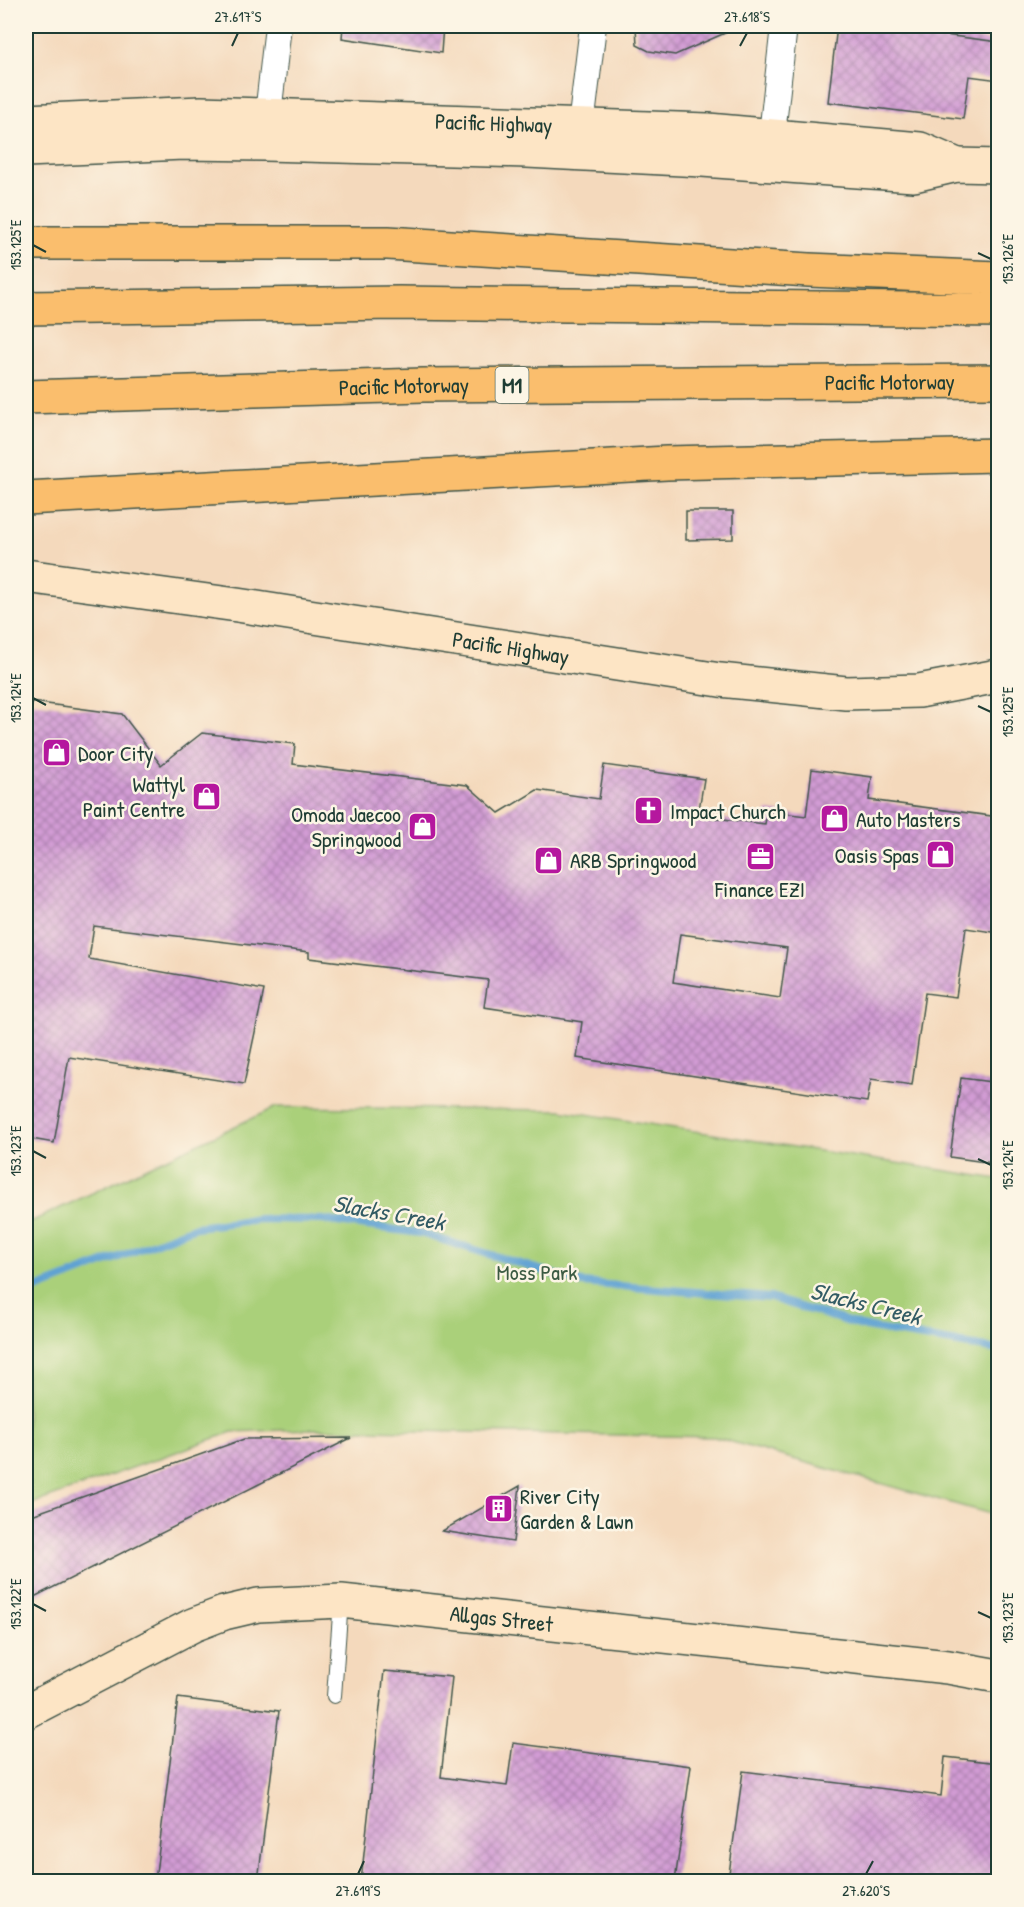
<svg xmlns="http://www.w3.org/2000/svg" width="1024" height="1907" viewBox="0 0 1024 1907" font-family="'Patrick Hand',sans-serif">
	<style>
		.green { fill: #aad07a; stroke: #648657; stroke-width: 1.5 }
		.lines { fill: none; stroke-linecap: round; stroke-linejoin: round }
		.stream { stroke: #5ea2d3; stroke-width: 8 }
		.building { fill: url(#building-cross-hatch); fill-rule: evenodd }
		.lane-casing { stroke: #3f5448; stroke-width: 16 }
		.street-casing { stroke: #3f5448; stroke-width: 28 }
		.secondary-casing { stroke: #3f5448; stroke-width: 36 }
		.highway-casing { stroke: #3f5448; stroke-width: 36 }
		.lane { stroke: #fff; stroke-width: 14 }
		.street { stroke: #fff; stroke-width: 26 }
		.secondary { stroke: #fde5c5; stroke-width: 33 }
		.highway { stroke: #fabe6d; stroke-width: 33 }
		.ticks { fill: none; stroke: #1f3d34; stroke-width: 2 }
		.labels { text-anchor: middle; dominant-baseline: central; stroke-width: 5; stroke-linejoin: round; paint-order: stroke }
		.shield { fill: #fcf5e5; stroke: #617469; stroke-width: 1.5 }
		.shield-label { font-size: 21px; font-weight: bold; fill: #1f3d34 }
		.street-label { font-size: 22px; fill: #1f3d34; stroke: #fcf5e5 }
		.poi-label { font-size: 22px; fill: #1f3d34; stroke: #fcf5e5; text-anchor: start }
		.park-label { font-size: 22px; fill: #3b5a42; stroke: #fcf5e5 }
		.water-label { font-size: 24px; font-style: italic; fill: #325b64; stroke: #fcf5e5 }
		.neatline { fill: none; stroke: #1f3d34; stroke-width: 2 }
		.ticks-label { font-size: 15px; text-anchor: middle; fill: #1f3d34 }
	</style>
	<defs>
		<pattern id="building-cross-hatch" width="8" height="8" patternUnits="userSpaceOnUse" patternTransform="scale(1.5)"><rect width="8" height="8" fill="#d29bd4"/><path d="M0 0l8 8M0 8l8-8" fill="none" stroke="#aa80ad"/></pattern>
	</defs>
	<rect width="100%" height="100%" fill="#fcf5e5"/>
	<filter id="ink" filterUnits="userSpaceOnUse"><feTurbulence type="fractalNoise" baseFrequency=".0167" numOctaves="2"/><feDisplacementMap in="SourceGraphic" scale="12" xChannelSelector="R" yChannelSelector="G"/><feConvolveMatrix kernelMatrix="1 2 1 2 8 2 1 2 1" color-interpolation-filters="sRGB"/></filter>
	<filter id="wash" filterUnits="userSpaceOnUse"><feTurbulence type="fractalNoise" baseFrequency=".008" numOctaves="4" result="noise"/><feDisplacementMap in="SourceGraphic" scale="24" xChannelSelector="R" yChannelSelector="G"/><feGaussianBlur stdDeviation="1.35" result="paint"/><feColorMatrix in="noise" values="0 0 0 0 0 0 0 0 0 0 0 0 0 0 0 0 0 1.4 0 .05"/><feComposite in="paint" operator="in"/></filter>
	<g filter="url(#wash)">
		<rect width="100%" height="100%" fill="#f4d9bc"/>
		<!-- green -->
		<polygon class="green" points="276,1107 560,1110 998,1179 998,1516 714,1437 313,1429 232,1432 26,1506 26,1224"/>
		<g class="lines">
			<!-- stream -->
			<polyline class="stream" points="26,1293 196,1227 259,1219 322,1220 420,1233 582,1283 771,1298 865,1327 998,1350"/>
		</g>
		<g id="blocks">
			<!-- building -->
			<g class="building">
				<polygon points="343,26 443,26 441,53 342,38"/>
				<polygon points="636,26 741,26 675,55 649,51 637,45"/>
				<polygon points="837,26 874,26 999,42 999,80 969,76 963,119 828,102"/>
				<polygon points="686,511 733,511 733,539 686,540"/>
				<path d="M 32,702 L 122,714 L 161,765 L 202,733 L 295,744 L 293,764 L 467,785 L 499,813 L 537,790 L 599,799 L 604,765 L 704,779 L 698,816 L 765,824 L 767,811 L 806,816 L 812,769 L 872,777 L 869,800 L 999,817 L 999,933 L 966,928 L 956,997 L 925,993 L 912,1085 L 871,1079 L 867,1102 L 577,1058 L 582,1022 L 484,1007 L 488,980 L 309,958 L 309,952 L 94,926 L 89,959 L 264,990 L 244,1084 L 69,1057 L 54,1143 L 26,1138 L 26,757 ZM 680,934 L 787,948 L 780,998 L 673,982 Z"/>
				<polygon points="961,1078 999,1083 999,1164 950,1157"/>
				<polygon points="351,1438 26,1601 26,1517 244,1439"/>
				<polygon points="520,1486 513,1542 442,1531"/>
				<polygon points="384,1671 452,1677 441,1777 507,1786 513,1743 691,1766 675,1881 361,1881"/>
				<polygon points="178,1698 279,1711 258,1881 155,1881"/>
				<polygon points="945,1757 999,1763 999,1881 728,1881 743,1771 941,1796"/>
			</g>
		</g>
	</g>
	<g filter="url(#ink)">
		<use href="#blocks" fill-opacity="0" stroke="#3f5448" stroke-width="1.5"/>
		<g class="lines">
			<defs>
				<polyline id="lane" points="334,1696 341,1601"/>
				<g id="street">
					<polyline points="581,126 593,26"/>
					<polyline points="266,132 278,26"/>
					<polyline points="770,152 784,26"/>
				</g>
				<g id="secondary">
					<path id="s1" d="M 26,121 L 201,113 L 708,130 L 920,149 L 957,165"/>
					<polyline points="26,150 183,143 265,144 527,151 702,160 914,175 957,165 998,166"/>
					<path id="s2" d="M 26,576 L 237,605 L 720,680 L 846,693 L 919,691 L 998,676"/>
					<path id="s3" d="M 26,1712 L 193,1625 L 224,1613 L 258,1605 L 341,1601 L 948,1667 L 998,1676"/>
				</g>
				<g id="highway">
					<polyline points="26,243 388,243 809,270 998,278"/>
					<polyline points="26,308 399,303 998,310"/>
					<path id="s4" d="M 26,397 L 423,385 L 998,381"/>
					<polyline points="26,498 667,463 998,455"/>
				</g>
			</defs>
			<!-- lane casing -->
			<use href="#lane" class="lane-casing"/>
			<!-- street casing -->
			<use href="#street" class="street-casing"/>
			<!-- secondary casing -->
			<use href="#secondary" class="secondary-casing"/>
			<!-- highway casing -->
			<use href="#highway" class="highway-casing"/>
			<!-- lane -->
			<use href="#lane" class="lane"/>
			<!-- street -->
			<use href="#street" class="street"/>
			<!-- secondary -->
			<use href="#secondary" class="secondary"/>
			<!-- highway -->
			<use href="#highway" class="highway"/>
		</g>
	</g>
	<!-- ticks -->
	<path class="ticks" d="M 232,46 L 238,33M 740,46 L 747,33M 33,245 L 46,252M 978,253 L 991,259M 33,698 L 46,705M 978,706 L 991,712M 33,1151 L 46,1158M 978,1159 L 991,1165M 33,1604 L 46,1611M 978,1612 L 991,1618M 358,1874 L 364,1861M 866,1874 L 873,1861"/>
	<!-- icons -->
	<defs>
		<symbol id="shop-square" viewBox="-11 -11 22 22"><rect x="-9" y="-9" width="18" height="18" rx="4" fill="#b5179e" stroke="#fcf5e5"/><path d="M-5-2.5h2.3a2.7 3.5 0 0 1 5.4 0H5L5.5 6h-11ZM-1.5-2.5h3a1.5 2.3 0 0 0-3 0Z" fill="#fff"/></symbol>
		<symbol id="church-square" viewBox="-11 -11 22 22"><rect x="-9" y="-9" width="18" height="18" rx="4" fill="#b5179e" stroke="#fcf5e5"/><path d="M-1.2-6h2.4v3.5h3.3v2.4h-3.3V6h-2.4V-.1h-3.3v-2.4h3.3Z" fill="#fff"/></symbol>
		<symbol id="office-square" viewBox="-11 -11 22 22"><rect x="-9" y="-9" width="18" height="18" rx="4" fill="#b5179e" stroke="#fcf5e5"/><path d="M-6-3h4V-5.5h4V-3h4V5H-6ZM-1-4.5V-3h2v-1.5ZM-6 0V1H6V0Z" fill="#fff"/></symbol>
		<symbol id="building-square" viewBox="-11 -11 22 22"><rect x="-9" y="-9" width="18" height="18" rx="4" fill="#b5179e" stroke="#fcf5e5"/><path d="M-4-6H4V6H1V3H-1V6H-4ZM-2.5-4.3h1.7v1.8h-1.7ZM.8-4.3h1.7v1.8H.8ZM-2.5-1h1.7V.8h-1.7ZM.8-1h1.7V.8H.8Z" fill="#fff"/></symbol>
	</defs>
	<g fill-rule="evenodd">
		<use href="#shop-square" x="40" y="736" width="33" height="33"/>
		<use href="#shop-square" x="190" y="780" width="33" height="33"/>
		<use href="#church-square" x="632" y="794" width="33" height="33"/>
		<use href="#shop-square" x="818" y="802" width="33" height="33"/>
		<use href="#shop-square" x="406" y="810" width="33" height="33"/>
		<use href="#shop-square" x="924" y="838" width="33" height="33"/>
		<use href="#office-square" x="744" y="840" width="33" height="33"/>
		<use href="#shop-square" x="532" y="844" width="33" height="33"/>
		<use href="#building-square" x="482" y="1492" width="33" height="33"/>
	</g>
	<g class="labels">
		<!-- shield labels -->
		<rect class="shield" x="495.5" y="367" width="33" height="36" rx="4.5"/>
		<g class="shield-label">
			<text x="512" y="385">M1</text>
		</g>
		<!-- street labels -->
		<g class="street-label">
			<text stroke="none"><textPath href="#s1" startOffset="468">Pacific Highway</textPath></text>
			<text stroke="none"><textPath href="#s4" startOffset="864">Pacific Motorway</textPath></text>
			<text stroke="none"><textPath href="#s4" startOffset="378">Pacific Motorway</textPath></text>
			<text stroke="none"><textPath href="#s2" startOffset="490">Pacific Highway</textPath></text>
			<text stroke="none"><textPath href="#s3" startOffset="501">Allgas Street</textPath></text>
		</g>
		<!-- poi labels -->
		<g class="poi-label">
			<text x="78" y="753">Door City</text>
			<text x="185" y="784" text-anchor="end">Wattyl<tspan x="185" dy="25">Paint Centre</tspan></text>
			<text x="670" y="811">Impact Church</text>
			<text x="401" y="814" text-anchor="end">Omoda Jaecoo<tspan x="401" dy="25">Springwood</tspan></text>
			<text x="856" y="819">Auto Masters</text>
			<text x="919" y="855" text-anchor="end">Oasis Spas</text>
			<text x="570" y="860">ARB Springwood</text>
			<text x="760" y="889" text-anchor="middle">Finance EZI</text>
			<text x="520" y="1496">River City<tspan x="520" dy="25">Garden &amp; Lawn</tspan></text>
		</g>
		<!-- park labels -->
		<g class="park-label">
			<text x="537" y="1272">Moss Park</text>
		</g>
		<!-- water labels -->
		<g class="water-label">
			<text transform="translate(389 1212) rotate(10)">Slacks Creek</text>
			<text transform="translate(866 1303) rotate(14)">Slacks Creek</text>
		</g>
	</g>
	<!-- margin -->
	<rect width="1024" height="1907" fill="none" stroke="#fcf5e5" stroke-width="66"/>
	<rect x="33" y="33" width="958" height="1841" class="neatline"/>
	<g class="ticks-label">
		<text x="238" y="22">27.617°S</text>
		<text x="747" y="22">27.618°S</text>
		<text transform="translate(16 245) rotate(-90)" y="5">153.125°E</text>
		<text transform="translate(1008 259) rotate(-90)" y="5">153.126°E</text>
		<text transform="translate(16 698) rotate(-90)" y="5">153.124°E</text>
		<text transform="translate(1008 712) rotate(-90)" y="5">153.125°E</text>
		<text transform="translate(16 1151) rotate(-90)" y="5">153.123°E</text>
		<text transform="translate(1008 1165) rotate(-90)" y="5">153.124°E</text>
		<text transform="translate(16 1604) rotate(-90)" y="5">153.122°E</text>
		<text transform="translate(1008 1618) rotate(-90)" y="5">153.123°E</text>
		<text x="358" y="1896">27.619°S</text>
		<text x="866" y="1896">27.620°S</text>
	</g>
</svg>
